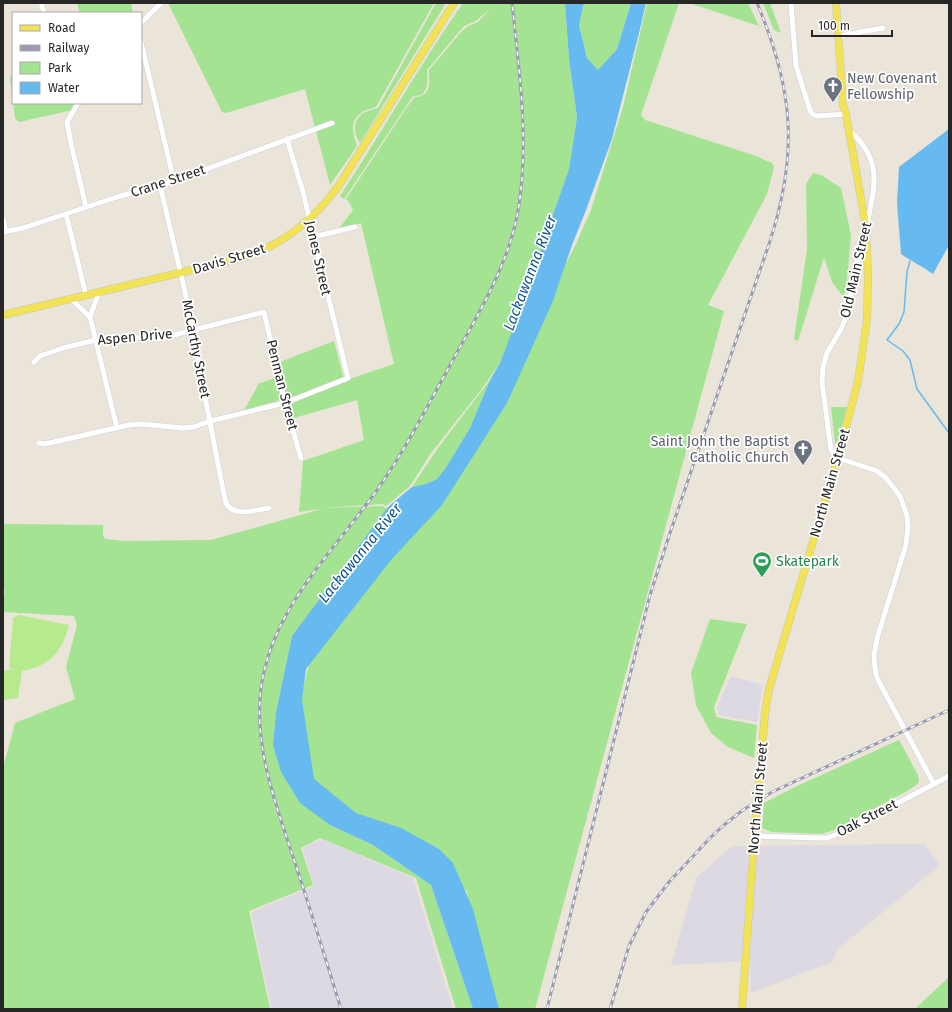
<svg xmlns="http://www.w3.org/2000/svg" width="952" height="1012" viewBox="0 0 952 1012" font-family="'Fira Sans',sans-serif">
	<style>
		.industrial { fill: #ddd9e2 }
		.green { fill: #a3e392 }
		.pitch { fill: #b7ea8d }
		.water { fill: #67baef }
		.lines { fill: none; stroke-linecap: round; stroke-linejoin: round }
		.stream { stroke: #67baef; stroke-width: 1.5 }
		.minor-casing { stroke: #cdcee1; stroke-width: 6 }
		.major-casing { stroke: #c7c7c7; stroke-width: 8 }
		.minor { stroke: #fff; stroke-width: 5 }
		.major { stroke: #f2e255; stroke-width: 7 }
		.rail-casing { stroke: #9b9bb2; stroke-width: 3 }
		.rail { stroke: #fff; stroke-width: 1.5; stroke-dasharray: 4.5; stroke-linecap: butt }
		.major-bridge-casing { stroke: #c7c7c7; stroke-width: 8; stroke-linecap: butt }
		.major-bridge { stroke: #f2e255; stroke-width: 7 }
		.labels { text-anchor: middle; dominant-baseline: central; stroke-width: 3.5; stroke-linejoin: round; paint-order: stroke }
		.worship-label { font-size: 14px; fill: #5b616d; stroke: #fff; text-anchor: start }
		.street-label { font-size: 14px; fill: #272727; stroke: #fff }
		.leisure-label { font-size: 14px; fill: #27864d; stroke: #fff; text-anchor: start }
		.water-label { font-size: 15px; font-style: italic; fill: #0b5597; stroke: #fff }
	</style>
	<rect width="100%" height="100%" fill="#eae5d8"/>
	<!-- industrial -->
	<g class="industrial">
		<polygon points="731,676 763,685 757,722 719,715 717,707"/>
		<polygon points="322,839 413,878 453,1009 271,1009 251,912 314,886 303,848"/>
		<polygon points="924,844 940,865 838,949 832,962 751,993 750,961 671,965 696,878 732,846"/>
	</g>
	<!-- green -->
	<g class="green">
		<polygon points="77,3 131,3 133,13 80,13"/>
		<path d="M 168,3 L 434,3 L 376,107 C 371,109 364,110 361,113 C 349,122 353,134 357,146 L 330,185 L 305,89 L 226,113 L 222,112 Z"/>
		<path d="M 436,3 L 446,3 L 360,143 C 353,133 353,121 362,114 C 366,111 373,110 378,108 Z"/>
		<path d="M 463,3 L 565,3 L 569,59 L 577,117 L 569,169 L 514,328 L 500,363 L 481,390 L 431,453 L 410,486 L 386,506 L 383,504 L 322,508 L 383,506 L 388,510 L 292,636 L 276,712 L 273,745 L 330,825 L 373,845 L 431,885 L 473,1009 L 456,1009 L 416,878 L 320,838 L 301,848 L 313,885 L 249,911 L 270,1009 L 3,1009 L 3,768 L 15,723 L 75,699 L 66,667 L 77,625 L 74,616 L 3,612 L 3,596 L 5,593 L 3,583 L 3,525 L 6,524 L 103,525 L 103,535 L 105,539 L 125,541 L 211,540 L 308,513 L 320,509 L 299,512 L 303,461 L 364,440 L 357,400 L 294,418 L 288,398 L 244,410 L 256,389 L 258,384 L 283,375 L 280,362 L 334,341 L 345,383 L 352,378 L 394,364 L 361,223 L 338,230 L 353,210 L 349,202 L 346,199 L 407,107 L 415,97 C 432,96 429,83 429,70 L 462,31 L 468,26 L 478,22 L 491,8 L 476,21 L 464,26 L 427,70 C 428,81 428,87 422,95 L 413,96 L 344,199 L 340,196 C 382,132 419,66 463,3 Z"/>
		<polygon points="585,3 631,3 617,49 598,71 587,58 579,25 583,6"/>
		<polygon points="647,3 679,3 641,115 645,120 756,156 772,163 774,167 767,194 708,305 724,311 535,1009 491,1009 477,956 467,892 429,854 351,816 310,780 300,703 309,664 399,543 522,347 576,244 591,210 623,107"/>
		<polygon points="689,3 748,3 759,26"/>
		<polygon points="763,3 770,3 781,33 774,30"/>
		<polygon points="13,73 13,103 81,103 77,109 19,122 15,118 10,78"/>
		<polygon points="813,173 821,175 841,188 851,235 847,280 844,298 832,282 824,257 798,341 794,339 807,249 806,184"/>
		<polygon points="490,380 470,428 445,469 437,479 426,484 412,487 438,448"/>
		<polygon points="831,407 847,407 837,445 835,443"/>
		<polygon points="710,619 747,624 714,707 716,717 757,725 754,758 728,747 711,733 696,705 691,673"/>
		<polygon points="899,740 918,775 919,782 915,786 907,791 834,830 822,834 771,832 762,828 764,803 795,787"/>
		<polygon points="949,977 949,1009 915,1009"/>
	</g>
	<!-- pitch -->
	<path class="pitch" d="M 19,615 L 69,625 C 62,652 50,666 22,671 L 18,698 L 3,700 L 3,670 L 16,670 L 9,669 L 13,618 Z"/>
	<!-- water -->
	<g class="water">
		<polygon points="565,3 585,3 583,6 579,25 587,58 598,70 617,49 631,3 646,3 639,33 612,139 586,210 572,245 553,301 507,403 442,505 391,560 306,669 302,700 314,779 356,813 401,828 439,849 453,863 473,909 499,1009 473,1009 431,885 373,845 330,825 300,803 281,772 273,745 276,712 292,636 388,507 412,487 426,484 437,479 445,469 470,428 490,380 500,363 516,321 569,169 577,117 569,59"/>
		<path d="M 949,129 L 949,245 L 933,274 C 922,266 911,261 901,254 L 897,203 L 899,167 Z"/>
	</g>
	<g class="lines">
		<!-- stream -->
		<polyline class="stream" points="910,261 907,272 904,312 899,324 887,340 903,351 910,360 917,389 949,433"/>
		<defs>
			<g id="minor">
				<polyline points="41,3 44,13"/>
				<polyline points="791,3 796,66 810,110 812,114 817,116 846,114"/>
				<polyline points="141,23 161,3"/>
				<polyline points="839,36 883,28"/>
				<polyline points="141,42 174,181"/>
				<polyline points="78,103 67,122 72,148 86,207"/>
				<path d="M 849,131 C 883,158 875,187 867,224"/>
				<path d="M 160,185 L 184,287 L 223,490 C 224,494 225,499 226,503 C 234,518 256,510 269,508"/>
				<polyline points="66,214 86,295"/>
				<polyline points="3,219 6,232"/>
				<polyline points="3,232 23,228 114,198 174,181 332,123"/>
				<polyline points="865,232 857,261 847,315 841,329 827,353 823,367 822,382 831,450 838,458 877,471 886,478 900,496 907,516 908,525 906,545 878,635 874,655 875,669 877,678 934,784"/>
				<polyline points="313,237 355,227"/>
				<polyline points="71,299 90,317 117,428"/>
				<polyline points="90,317 99,292"/>
				<polyline points="34,362 40,356 63,348 96,340 132,337 155,339 170,336 264,312 285,403 301,458"/>
				<polyline points="39,443 45,444 129,425 140,424 183,428 194,427 210,421 285,403 348,378 303,192 287,139"/>
				<polyline points="755,836 818,838 827,838 843,832 949,776"/>
			</g>
			<g id="major">
				<path d="M 3,315 L 242,258 C 283,245 314,220 339,185 L 454,3"/>
				<polyline points="761,761 765,713 769,689 838,458 858,381 867,320 868,276 866,227 846,114 843,105 836,3"/>
				<polyline points="742,1009 756,815"/>
			</g>
		</defs>
		<!-- minor casing -->
		<use href="#minor" class="minor-casing"/>
		<!-- major casing -->
		<use href="#major" class="major-casing"/>
		<!-- minor -->
		<use href="#minor" class="minor"/>
		<!-- major -->
		<use href="#major" class="major"/>
		<defs>
			<g id="rail">
				<path d="M 341,1009 C 326,960 311,911 295,863 C 278,810 256,755 260,698 C 266,618 324,562 369,501 C 400,460 423,414 448,369 C 476,317 510,265 519,205 C 529,138 519,69 512,3"/>
				<path d="M 547,1009 L 650,595 L 670,533 L 770,241 C 799,152 793,88 757,3"/>
				<polyline points="610,1009 629,946 646,912 669,882 710,838 724,825 743,810 772,792 949,710"/>
			</g>
		</defs>
		<!-- rail casing -->
		<use href="#rail" class="rail-casing"/>
		<!-- rail -->
		<use href="#rail" class="rail"/>
		<defs>
			<polyline id="major-bridge" points="756,815 761,761"/>
		</defs>
		<!-- major-bridge casing -->
		<use href="#major-bridge" class="major-bridge-casing"/>
		<!-- major-bridge -->
		<use href="#major-bridge" class="major-bridge"/>
	</g>
	<!-- icons -->
	<defs>
		<symbol id="church-pin" viewBox="-11 -11 22 30"><path d="M0 17L-7.5 6A9.5 9.5 0 1 1 7.5 6Z" fill="#6b7280" stroke="#fff"/><path d="M-1.2-6h2.4v3.5h3.3v2.4h-3.3V6h-2.4V-.1h-3.3v-2.4h3.3Z" fill="#fff"/></symbol>
		<symbol id="stadium-pin" viewBox="-11 -11 22 30"><path d="M0 17L-7.5 6A9.5 9.5 0 1 1 7.5 6Z" fill="#2e9e5b" stroke="#fff"/><path d="M0-5a6.5 5 0 1 0 0 10a6.5 5 0 1 0 0-10ZM-3.5-1.8h7v3.6h-7Z" fill="#fff"/></symbol>
	</defs>
	<g fill-rule="evenodd">
		<use href="#church-pin" x="822" y="75" width="22" height="30"/>
		<use href="#church-pin" x="792" y="438" width="22" height="30"/>
		<use href="#stadium-pin" x="751" y="550" width="22" height="30"/>
	</g>
	<g class="labels">
		<!-- worship labels -->
		<g class="worship-label">
			<text x="847" y="78">New Covenant<tspan x="847" dy="16">Fellowship</tspan></text>
			<text x="789" y="441" text-anchor="end">Saint John the Baptist<tspan x="789" dy="16">Catholic Church</tspan></text>
		</g>
		<!-- street labels -->
		<g class="street-label">
			<text transform="translate(168 181) rotate(-18)">Crane Street</text>
			<text transform="translate(318 258) rotate(77)">Jones Street</text>
			<text transform="translate(229 259) rotate(-17)">Davis Street</text>
			<text transform="translate(856 270) rotate(-77)">Old Main Street</text>
			<text transform="translate(135 337) rotate(-5)">Aspen Drive</text>
			<text transform="translate(196 349) rotate(79)">McCarthy Street</text>
			<text transform="translate(282 385) rotate(76)">Penman Street</text>
			<text transform="translate(830 483) rotate(-74)">North Main Street</text>
			<text transform="translate(758 798) rotate(-85)">North Main Street</text>
			<text transform="translate(867 818) rotate(-27)">Oak Street</text>
		</g>
		<!-- leisure labels -->
		<g class="leisure-label">
			<text x="776" y="561">Skatepark</text>
		</g>
		<!-- water labels -->
		<g class="water-label">
			<text transform="translate(530 273) rotate(-69)">Lackawanna River</text>
			<text transform="translate(360 553) rotate(-51)">Lackawanna River</text>
		</g>
	</g>
	<!-- border -->
	<rect width="952" height="1012" fill="none" stroke="#272727" stroke-width="8"/>
	<!-- legend -->
	<rect x="12" y="12" width="130" height="92" fill="#ffffff" stroke="#a9a9a9"/>
	<rect x="20" y="25" width="20" height="6" fill="#f2e255" stroke="#a9a9a9"/>
	<text x="48" y="32" font-size="12" fill="#272727">Road</text>
	<rect x="20" y="45" width="20" height="6" fill="#9b9bb2" stroke="#a9a9a9"/>
	<text x="48" y="52" font-size="12" fill="#272727">Railway</text>
	<rect x="20" y="62" width="20" height="12" fill="#a3e392" stroke="#a9a9a9"/>
	<text x="48" y="72" font-size="12" fill="#272727">Park</text>
	<rect x="20" y="82" width="20" height="12" fill="#67baef" stroke="#a9a9a9"/>
	<text x="48" y="92" font-size="12" fill="#272727">Water</text>
	<!-- scale -->
	<path d="M812 30v6h80v-6" fill="none" stroke="#272727" stroke-width="2"/>
	<text x="818" y="30" font-size="12" fill="#272727" stroke="#ffffff" stroke-width="3" paint-order="stroke">100 m</text>
</svg>
